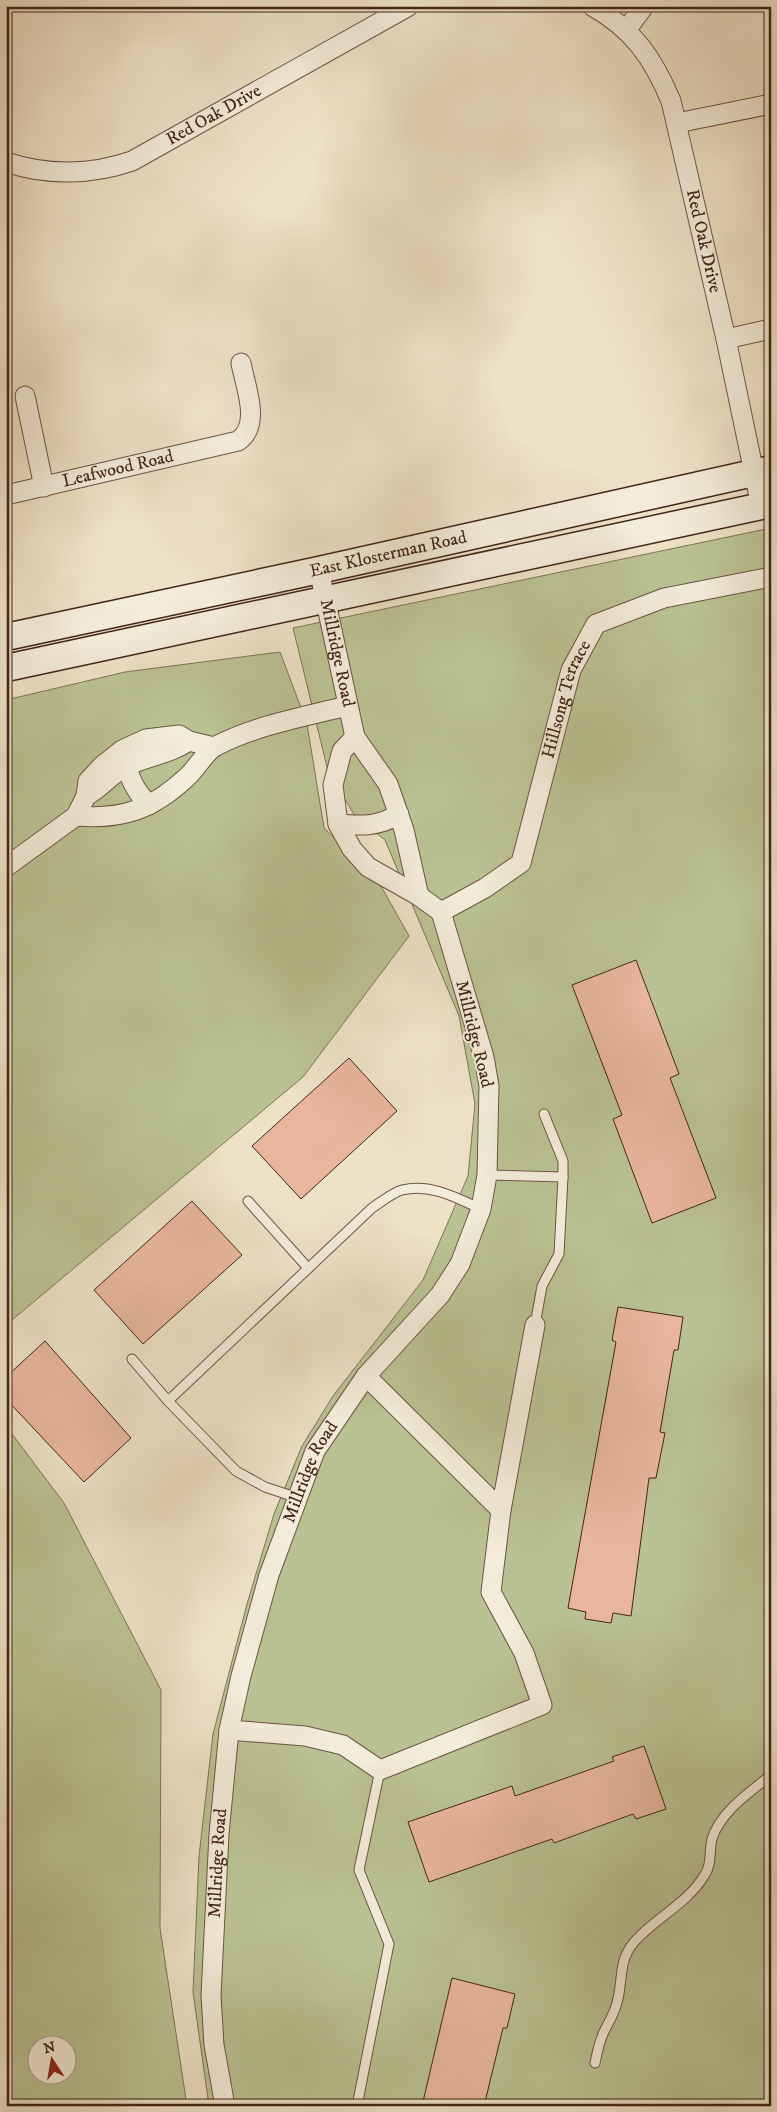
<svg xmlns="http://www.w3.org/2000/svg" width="777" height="2112" viewBox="0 0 777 2112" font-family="'IM FELL DW Pica',serif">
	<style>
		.green { fill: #bac293; stroke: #7e7455; fill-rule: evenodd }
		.building { fill: #e8b69d; stroke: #422517 }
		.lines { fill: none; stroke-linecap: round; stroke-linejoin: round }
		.lane-casing { stroke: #6d5443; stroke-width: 11 }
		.street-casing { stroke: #6d5443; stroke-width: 21 }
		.secondary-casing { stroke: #422517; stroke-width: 29 }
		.lane { stroke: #f3ecda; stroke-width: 9 }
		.street { stroke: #f3ecda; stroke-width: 19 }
		.secondary { stroke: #f3ecda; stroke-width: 26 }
		.labels { text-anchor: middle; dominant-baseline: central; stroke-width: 4; stroke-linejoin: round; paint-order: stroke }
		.street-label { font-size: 18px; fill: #422517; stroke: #f3ecda }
	</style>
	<rect width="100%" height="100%" fill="#ede1c6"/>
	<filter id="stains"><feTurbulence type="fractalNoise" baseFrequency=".004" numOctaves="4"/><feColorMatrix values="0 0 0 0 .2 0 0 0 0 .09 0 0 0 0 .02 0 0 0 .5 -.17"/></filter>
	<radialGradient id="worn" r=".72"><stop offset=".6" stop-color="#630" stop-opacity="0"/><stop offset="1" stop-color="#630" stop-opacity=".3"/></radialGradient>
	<!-- green -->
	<g class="green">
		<polygon points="771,528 771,2106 209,2106 193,1992 199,1856 213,1734 247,1604 274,1514 302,1446 333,1396 423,1280 468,1176 475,1104 459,1016 385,840 355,816 328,771 293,628"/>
		<polygon points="280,652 307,724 324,828 377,879 409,936 303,1077 6,1325 6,700 125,672"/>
		<path d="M 6,1426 L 64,1503 L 161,1690 L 160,1928 L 187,2106 L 6,2106 ZM 68,2044 L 68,2074 L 38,2074 L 38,2044 Z"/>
	</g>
	<!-- building -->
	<g class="building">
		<polygon points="636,960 679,1074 670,1078 716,1198 652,1223 613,1119 622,1115 572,985"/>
		<polygon points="349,1058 397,1111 301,1199 252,1146"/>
		<polygon points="192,1201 242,1255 143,1344 94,1290"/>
		<polygon points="618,1307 683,1317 678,1350 674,1350 660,1432 665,1433 656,1478 649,1478 631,1616 613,1613 611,1623 585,1619 586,1612 568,1608 616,1342 612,1340"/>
		<polygon points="45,1341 131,1438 84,1482 6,1399 6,1377"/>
		<polygon points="644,1746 666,1809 636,1819 633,1814 554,1843 552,1839 429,1882 408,1822 512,1786 515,1796 614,1761 612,1757"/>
		<polygon points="452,1978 515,1994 507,2028 503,2028 484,2106 422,2106"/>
	</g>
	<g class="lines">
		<defs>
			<g id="lane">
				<polyline points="487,1175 563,1177 563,1161 544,1114"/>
				<polyline points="248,1201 308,1268"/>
				<polyline points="535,1325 542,1286 559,1254 563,1177"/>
				<polyline points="132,1359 168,1401"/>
				<path d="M 298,1498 L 265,1487 L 236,1471 L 168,1401 L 372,1208 C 381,1202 392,1193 402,1190 C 430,1183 457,1198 481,1209"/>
				<path d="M 595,2063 C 597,2053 599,2043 603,2034 C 607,2025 613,2016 616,2006 C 625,1979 615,1959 640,1936 C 661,1915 688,1902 704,1876 C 712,1865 709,1852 712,1839 C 720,1812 750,1792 771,1775"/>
				<polyline points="357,2106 389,1944 359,1870 380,1770"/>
			</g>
			<g id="street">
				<path id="s1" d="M 592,6 C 633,29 653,58 671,101 L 726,339 L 761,506"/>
				<polyline points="627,29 644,6"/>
				<polyline points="677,123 771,104"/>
				<path id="s2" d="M 6,162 C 47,176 92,175 132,161 L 409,6"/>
				<polyline points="726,339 771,329"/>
				<polyline points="25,396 44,487"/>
				<path id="s3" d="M 6,495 L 238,441 C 262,425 245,386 241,363"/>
				<path id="s4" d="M 319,570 L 355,737 L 388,784 L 404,830 L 419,896"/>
				<path d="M 124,756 C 129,777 134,790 149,805"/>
				<path d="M 86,796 C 102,788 111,773 127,766 C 148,756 170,754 189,741"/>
				<path d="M 76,816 C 123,820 153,809 187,777 C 197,768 205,752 216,746 C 257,725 303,717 347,706"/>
				<path d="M 338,824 C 362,826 378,827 399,814"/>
				<polyline points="6,867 76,816 86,796 88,781 102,766 122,750 146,739 179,735 189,741 214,747"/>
				<path id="s5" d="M 441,912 L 485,888 L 521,863 L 571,670 L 596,624 L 664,598 L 771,577"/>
				<polyline points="366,1376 501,1510"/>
				<polyline points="229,1730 305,1736 343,1745 380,1770 542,1705 524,1653 491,1592 501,1510 535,1325"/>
				<path id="s6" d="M 225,2106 L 214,2045 L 211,1995 L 219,1834 L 229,1730 L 241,1676 L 269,1575 L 315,1451 L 366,1376 L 440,1295 L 460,1264 L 481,1209 L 487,1175 L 489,1086 L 484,1057 L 441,912 L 419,896 L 368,867 L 352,849 L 338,824 L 333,785 L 342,751 L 355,737"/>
			</g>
			<g id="secondary">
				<path id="s7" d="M 6,637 L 319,570 L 771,469"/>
				<polyline points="6,668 771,504"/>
			</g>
		</defs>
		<!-- lane casing -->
		<use href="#lane" class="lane-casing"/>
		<!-- street casing -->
		<use href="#street" class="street-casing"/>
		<!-- secondary casing -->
		<use href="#secondary" class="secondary-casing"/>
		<!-- lane -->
		<use href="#lane" class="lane"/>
		<!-- street -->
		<use href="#street" class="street"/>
		<!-- secondary -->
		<use href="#secondary" class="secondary"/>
	</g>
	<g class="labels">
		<!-- street labels -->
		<g class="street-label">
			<text stroke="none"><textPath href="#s2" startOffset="222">Red Oak Drive</textPath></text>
			<text stroke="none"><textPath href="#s1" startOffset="270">Red Oak Drive</textPath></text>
			<text stroke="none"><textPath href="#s3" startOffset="115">Leafwood Road</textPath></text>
			<text stroke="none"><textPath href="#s7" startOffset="391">East Klosterman Road</textPath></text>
			<text stroke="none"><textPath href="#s4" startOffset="85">Millridge Road</textPath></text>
			<text stroke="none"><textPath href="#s5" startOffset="264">Hillsong Terrace</textPath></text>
			<text transform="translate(474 1034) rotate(76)">Millridge Road</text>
			<text stroke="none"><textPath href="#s6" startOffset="649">Millridge Road</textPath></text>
			<text stroke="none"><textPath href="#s6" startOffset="244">Millridge Road</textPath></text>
		</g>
	</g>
	<!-- margin -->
	<rect width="777" height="2112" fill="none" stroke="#ede1c6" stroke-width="25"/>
	<rect x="8" y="8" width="762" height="2097" fill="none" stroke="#422517" stroke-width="2.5"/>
	<rect x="12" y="12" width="752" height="2087" fill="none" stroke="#422517"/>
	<!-- north arrow -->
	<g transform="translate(52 2060) rotate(348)"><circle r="24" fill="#f3ecda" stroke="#ac9c8c"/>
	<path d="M0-4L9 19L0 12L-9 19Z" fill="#8f2418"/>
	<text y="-8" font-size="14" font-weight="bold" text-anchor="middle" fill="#422517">N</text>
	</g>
	<rect width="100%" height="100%" filter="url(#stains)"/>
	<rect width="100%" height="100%" fill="url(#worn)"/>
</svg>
